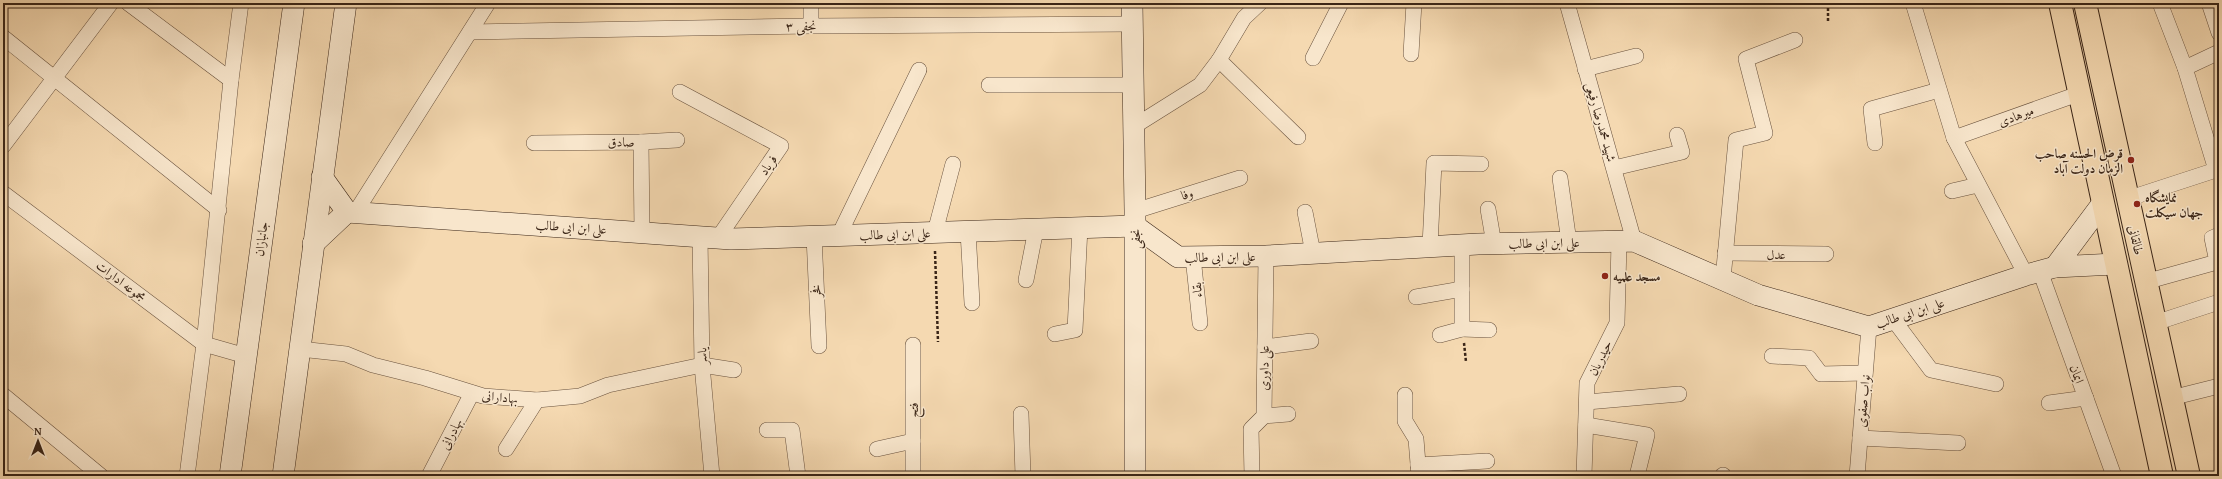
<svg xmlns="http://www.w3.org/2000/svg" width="2222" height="479" viewBox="0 0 2222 479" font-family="'Gentium Book Plus',Amiri,serif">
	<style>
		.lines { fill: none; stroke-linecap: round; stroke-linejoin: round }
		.street-casing { stroke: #69523e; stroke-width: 16 }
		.secondary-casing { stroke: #3a2517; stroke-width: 22 }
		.primary-casing { stroke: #3a2517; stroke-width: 24 }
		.path { stroke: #3a2517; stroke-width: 2.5; stroke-dasharray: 3 2; stroke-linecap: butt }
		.street { stroke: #f8e6cc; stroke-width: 15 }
		.secondary { stroke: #f8e6cc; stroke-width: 21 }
		.primary { stroke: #f5d9b1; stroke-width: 22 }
		.poi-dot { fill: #8f2418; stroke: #f8e6cc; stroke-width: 1.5 }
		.labels { text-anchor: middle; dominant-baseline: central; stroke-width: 3; stroke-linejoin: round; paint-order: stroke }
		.street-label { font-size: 13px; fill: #3a2517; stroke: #f8e6cc }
		.poi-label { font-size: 13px; font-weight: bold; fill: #3a2517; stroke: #f8e6cc; text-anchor: start }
	</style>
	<rect width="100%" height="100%" fill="#f5d9b1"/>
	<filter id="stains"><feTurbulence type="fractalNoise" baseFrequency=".005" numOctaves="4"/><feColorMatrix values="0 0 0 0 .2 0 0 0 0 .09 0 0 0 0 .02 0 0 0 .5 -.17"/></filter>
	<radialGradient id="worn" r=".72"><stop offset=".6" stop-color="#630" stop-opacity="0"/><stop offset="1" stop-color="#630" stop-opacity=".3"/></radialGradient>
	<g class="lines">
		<defs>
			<g id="street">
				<polyline points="128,3 231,80"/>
				<polyline points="811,3 811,26"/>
				<polyline points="1567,3 1634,241"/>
				<polyline points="1913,3 1954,138 2026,275"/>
				<polyline points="2160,3 2185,68"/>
				<polyline points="2209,3 2219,33"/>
				<polyline points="470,32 811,26 1132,24"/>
				<polyline points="3,37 219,210"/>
				<polyline points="1411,54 1414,3"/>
				<polyline points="1313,58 1341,3"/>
				<polyline points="1219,60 1298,137"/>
				<polyline points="1585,69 1636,56"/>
				<polyline points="989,85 1133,85"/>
				<polyline points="680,92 781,146 718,238"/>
				<polyline points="1133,127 1200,85 1219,60 1244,18 1260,3"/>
				<polyline points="1954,138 2078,94"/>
				<polyline points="641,142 677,140"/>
				<polyline points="534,143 641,142 642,232"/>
				<polyline points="1875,143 1871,109 1939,90"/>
				<polyline points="3,146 111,3"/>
				<polyline points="1614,168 1682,152 1677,135"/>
				<polyline points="2216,170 2185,68 2219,52"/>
				<polyline points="1560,178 1569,242"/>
				<polyline points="1952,191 1978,185"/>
				<polyline points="3,193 204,344 246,356"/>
				<polyline points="2127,199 2219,169"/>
				<polyline points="1488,209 1494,244"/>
				<polyline points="1135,211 1240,178"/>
				<polyline points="1305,212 1313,253"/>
				<polyline points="355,213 488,3"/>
				<polyline points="968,231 972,303"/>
				<polyline points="935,232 953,164"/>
				<polyline points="839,235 919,70"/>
				<polyline points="814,236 819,346"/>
				<polyline points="700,237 702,365 712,476"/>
				<polyline points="1430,246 1434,163 1481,164"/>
				<polyline points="1725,253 1826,254"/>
				<polyline points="1193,257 1200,323"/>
				<polyline points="2040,271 2114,476"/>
				<polyline points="1723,279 1736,140 1765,133 1746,59 1795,40"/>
				<polyline points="1026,280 1036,229"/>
				<polyline points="2145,282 2217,262 2212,238 2219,235"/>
				<polyline points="1416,297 1462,289"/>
				<polyline points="1893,319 1931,370 1996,384"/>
				<polyline points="2155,323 2219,302"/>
				<polyline points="1462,329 1489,330"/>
				<polyline points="1055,334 1075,330 1080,227"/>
				<polyline points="1440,335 1462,329 1462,245"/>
				<polyline points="1265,347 1311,341"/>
				<polyline points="300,349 346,354 373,365 425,378 483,396 537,400 580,396 608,385 702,365 734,370"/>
				<polyline points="1772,356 1809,358 1821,374 1865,373"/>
				<polyline points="3,395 101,476"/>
				<polyline points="1405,395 1405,421 1416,439 1419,476"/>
				<polyline points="2171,398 2219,386"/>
				<polyline points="1587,402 1679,394"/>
				<polyline points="2049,403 2086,398"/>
				<polyline points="1021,414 1023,476"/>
				<polyline points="1264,416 1288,414"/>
				<polyline points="1586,425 1647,435 1637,476"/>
				<polyline points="767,430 792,430 798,476"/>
				<polyline points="1860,438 1958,443"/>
				<polyline points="506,449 537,400"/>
				<polyline points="877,449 913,441"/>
				<polyline points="1418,465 1487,461"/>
				<polyline points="187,476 204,344 231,80 241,3"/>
				<polyline points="429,476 472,393"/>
				<polyline points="913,476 913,345"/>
				<polyline points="1252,476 1251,429 1264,416 1266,256"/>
				<polyline points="1584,476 1587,383 1617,323 1619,242"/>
				<polyline points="1723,476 1723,475"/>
				<polyline points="1857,476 1869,327"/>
			</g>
			<g id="secondary">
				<polyline points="1132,3 1135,211 1135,476"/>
				<polyline points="2102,204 2055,267 2115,264"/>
				<polyline points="347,212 731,239 1135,226 1178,257 1266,256 1478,244 1634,241 1758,295 1869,327 2026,275 2055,267"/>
				<polyline points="313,244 347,212 322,177"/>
				<polyline points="230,476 294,3"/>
				<polyline points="283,476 346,3"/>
			</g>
			<g id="primary">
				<polyline points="2060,3 2162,476"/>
				<polyline points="2085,3 2189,476"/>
			</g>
		</defs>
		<!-- street casing -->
		<use href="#street" class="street-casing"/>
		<!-- secondary casing -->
		<use href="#secondary" class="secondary-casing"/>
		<!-- primary casing -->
		<use href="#primary" class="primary-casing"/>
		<!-- path -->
		<g class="path">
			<polyline points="1828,3 1828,23"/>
			<polyline points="935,251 938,342"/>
			<polyline points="1464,343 1466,362"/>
		</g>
		<!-- street -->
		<use href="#street" class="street"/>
		<!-- secondary -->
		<use href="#secondary" class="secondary"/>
		<!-- primary -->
		<use href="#primary" class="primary"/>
	</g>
	<!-- markers -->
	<g class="poi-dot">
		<circle cx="2131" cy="160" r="4"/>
		<circle cx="2137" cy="204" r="4"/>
		<circle cx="1605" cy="276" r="4"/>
	</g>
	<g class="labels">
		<!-- street labels -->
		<g class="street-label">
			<text transform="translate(801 26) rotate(-1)">نجفی ۳</text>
			<text transform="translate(2016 116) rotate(-20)">میرهادی</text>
			<text transform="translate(1601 122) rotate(74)">شهید محمدرضا رفیعی</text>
			<text transform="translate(621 142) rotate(-1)">صادق</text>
			<text transform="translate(768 165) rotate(-56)">فریاد</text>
			<text transform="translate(1187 194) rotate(-17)">وفا</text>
			<text transform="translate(571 227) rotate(4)">علی ابن ابی طالب</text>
			<text transform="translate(895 234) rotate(-2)">علی ابن ابی طالب</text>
			<text transform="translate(261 239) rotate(-83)">جانبازان</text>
			<text transform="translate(1135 239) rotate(-90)">نجفی</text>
			<text transform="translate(2136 240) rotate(77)">طالقانی</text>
			<text transform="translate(1544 243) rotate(-1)">علی ابن ابی طالب</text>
			<text x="1776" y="254">عدل</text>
			<text transform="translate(1220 257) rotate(-1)">علی ابن ابی طالب</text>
			<text transform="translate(121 281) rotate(37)">مجموعه ادارات</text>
			<text transform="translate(1197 290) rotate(-96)">بقاء</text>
			<text transform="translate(816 291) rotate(-93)">فخر</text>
			<text transform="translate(1910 313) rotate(-18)">علی ابن ابی طالب</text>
			<text transform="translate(702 356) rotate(-92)">یاسر</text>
			<text transform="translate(1600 358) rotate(-64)">حیدریان</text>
			<text transform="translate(1264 368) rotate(-89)">علی داوری</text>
			<text transform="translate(2077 374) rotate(70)">ایمان</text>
			<text transform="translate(500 397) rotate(6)">بهادارانی</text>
			<text transform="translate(1863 401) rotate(-85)">نواب صفوی</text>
			<text transform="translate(913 410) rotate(-90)">فتح</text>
			<text transform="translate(451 434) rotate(-63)">بهادرانی</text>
		</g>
		<!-- poi labels -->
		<g class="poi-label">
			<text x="2123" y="153" text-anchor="end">قرض الحسنه صاحب<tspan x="2123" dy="15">الزمان دولت آباد</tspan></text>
			<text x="2145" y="197">نمایشگاه<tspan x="2145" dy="15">جهان سیکلت</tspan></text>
			<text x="1613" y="276">مسجد علمیه</text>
		</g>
	</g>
	<!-- margin -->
	<rect width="2222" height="479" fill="none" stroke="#f5d9b1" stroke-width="16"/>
	<rect x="4" y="4" width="2214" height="471" fill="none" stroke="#3a2517" stroke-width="2"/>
	<rect x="8" y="8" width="2206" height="463" fill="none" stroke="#3a2517"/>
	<!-- north arrow -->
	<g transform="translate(38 441)" stroke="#f8e6cc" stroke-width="3" paint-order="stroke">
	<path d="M0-3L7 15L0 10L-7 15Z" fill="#3a2517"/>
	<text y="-6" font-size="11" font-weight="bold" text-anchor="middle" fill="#3a2517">N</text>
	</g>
	<rect width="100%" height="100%" filter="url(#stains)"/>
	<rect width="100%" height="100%" fill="url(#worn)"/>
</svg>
